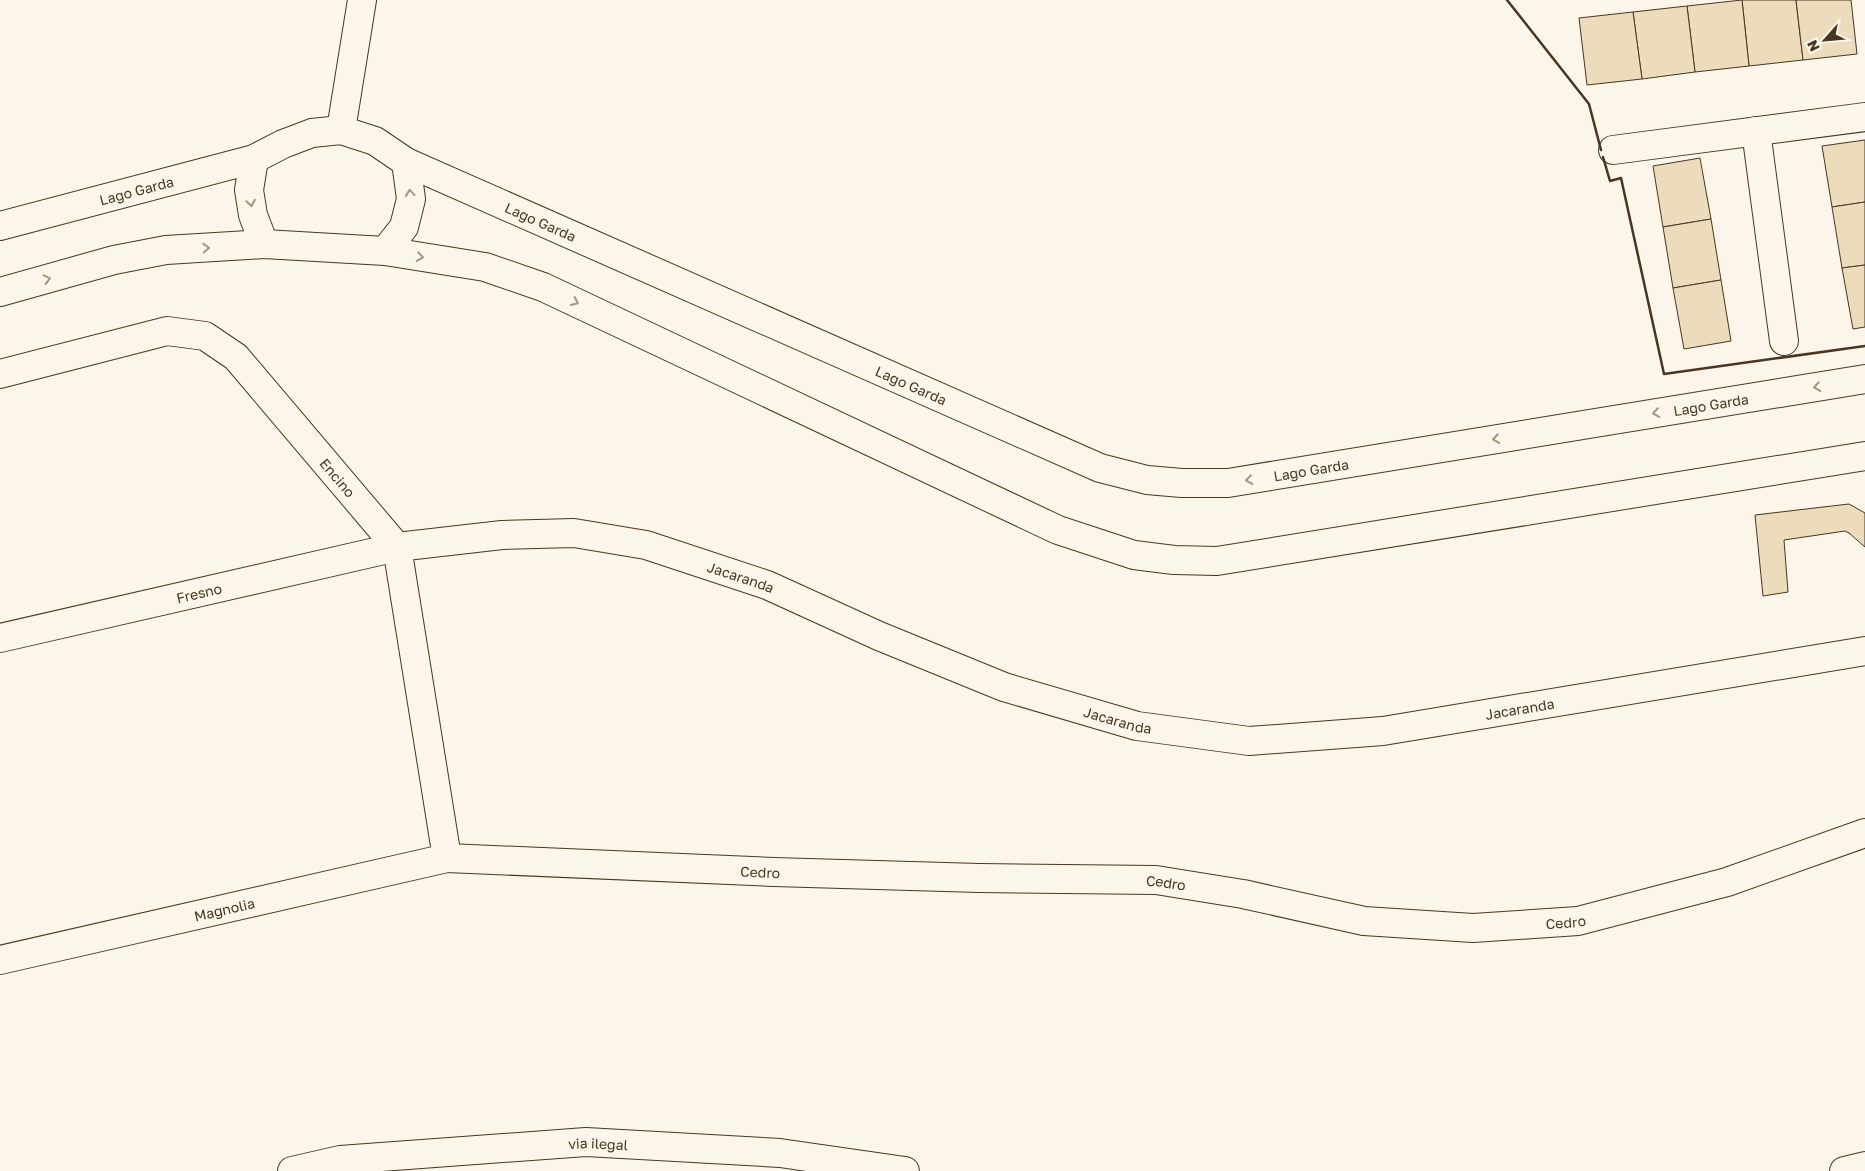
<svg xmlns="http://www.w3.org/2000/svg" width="1865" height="1171" viewBox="0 0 1865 1171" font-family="'Golos Text',sans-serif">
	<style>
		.building { fill: #ecdcbc; stroke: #4a3520 }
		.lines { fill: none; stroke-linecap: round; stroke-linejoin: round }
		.minor-casing { stroke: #4a3520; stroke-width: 30 }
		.tertiary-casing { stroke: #4a3520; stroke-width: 30 }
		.minor { stroke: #fbf6e9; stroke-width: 28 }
		.tertiary { stroke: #fbf6e9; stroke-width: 28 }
		.wall { stroke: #4a3520; stroke-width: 2.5 }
		.oneway { stroke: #a29684 }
		.labels { text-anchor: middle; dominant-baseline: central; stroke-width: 4; stroke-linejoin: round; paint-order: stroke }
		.street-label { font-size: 14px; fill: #4a3520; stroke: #fbf6e9 }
	</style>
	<rect width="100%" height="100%" fill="#fbf6e9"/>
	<!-- building -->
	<g class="building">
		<polygon points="1742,0 1796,0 1803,60 1749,66"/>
		<polygon points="1742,0 1749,66 1695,72 1687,6"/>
		<polygon points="1796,0 1851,0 1857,54 1803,60"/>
		<polygon points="1687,6 1695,72 1642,79 1633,12"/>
		<polygon points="1633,12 1642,79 1587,85 1579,18"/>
		<polygon points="1865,140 1865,202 1832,207 1822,146"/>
		<polygon points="1700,158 1711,219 1663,227 1653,166"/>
		<polygon points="1865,202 1865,265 1842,268 1832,207"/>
		<polygon points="1711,219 1721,280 1673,288 1663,227"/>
		<polygon points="1865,265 1865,327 1853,329 1842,268"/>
		<polygon points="1721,280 1731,341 1684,349 1673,288"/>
		<polygon points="1849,504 1865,513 1865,547 1849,533 1845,531 1784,540 1788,592 1763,596 1755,515"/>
	</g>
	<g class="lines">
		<defs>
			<g id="minor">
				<polyline points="341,130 362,0"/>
				<polyline points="1756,131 1784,341"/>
				<polyline points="1613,150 1865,117"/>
				<path id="s1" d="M 0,226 L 254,159 L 283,144 L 312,133 L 341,130 L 375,141 L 406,162 L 1100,468 L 1147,480 L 1182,483 L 1228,483 L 1865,379"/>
				<polyline points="0,292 114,260 166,250 264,244 385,251 485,267 543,287 1058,530 1134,555 1174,560 1217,561 1865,456"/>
				<path id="s2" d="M 0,374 L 167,331 L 205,336 L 236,357 L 397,547 L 447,858"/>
				<path id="s3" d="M 0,638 L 397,547 L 502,535 L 574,533 L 646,545 L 767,585 L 879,636 L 1004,687 L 1137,726 L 1249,741 L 1383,731 L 1865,651"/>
				<path id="s4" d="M 0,960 L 447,858 L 774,872 L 979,878 L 1156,880 L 1243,894 L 1364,921 L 1473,928 L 1578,921 L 1727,882 L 1865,833"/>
			</g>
			<g id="tertiary">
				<polyline points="254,159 249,190 253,215 264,244"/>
				<polyline points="385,251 404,227 411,199 406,162"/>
				<path id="s5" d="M 292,1171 L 340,1160 L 586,1142 L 780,1153 L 905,1171"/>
				<polyline points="1844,1171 1865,1166"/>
			</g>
		</defs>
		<!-- minor casing -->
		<use href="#minor" class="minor-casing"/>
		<!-- tertiary casing -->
		<use href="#tertiary" class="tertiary-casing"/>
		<!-- minor -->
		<use href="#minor" class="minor"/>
		<!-- tertiary -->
		<use href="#tertiary" class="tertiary"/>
		<!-- wall -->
		<g class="wall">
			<polyline points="1507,0 1589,104 1601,150"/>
			<polyline points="1603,157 1610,181 1621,178 1664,374 1865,346"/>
		</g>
	</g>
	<!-- one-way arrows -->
	<defs><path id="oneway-chevron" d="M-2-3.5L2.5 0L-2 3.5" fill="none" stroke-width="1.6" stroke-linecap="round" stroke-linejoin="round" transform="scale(1.25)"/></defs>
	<g class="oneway">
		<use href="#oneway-chevron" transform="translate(410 193) rotate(-95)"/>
		<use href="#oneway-chevron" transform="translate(251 203) rotate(81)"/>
		<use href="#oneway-chevron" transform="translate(206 248) rotate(-3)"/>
		<use href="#oneway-chevron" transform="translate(420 257) rotate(9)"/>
		<use href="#oneway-chevron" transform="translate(47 279) rotate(-15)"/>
		<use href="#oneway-chevron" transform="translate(575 302) rotate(25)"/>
		<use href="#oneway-chevron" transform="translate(1817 387) rotate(171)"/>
		<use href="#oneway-chevron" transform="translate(1656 413) rotate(171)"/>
		<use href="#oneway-chevron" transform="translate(1496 439) rotate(171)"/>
		<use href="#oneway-chevron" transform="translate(1249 480) rotate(171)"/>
	</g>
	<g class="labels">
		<!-- street labels -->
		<g class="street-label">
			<text stroke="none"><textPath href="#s1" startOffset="141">Lago Garda</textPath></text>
			<text stroke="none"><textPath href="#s1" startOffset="576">Lago Garda</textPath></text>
			<text stroke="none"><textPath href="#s1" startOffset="981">Lago Garda</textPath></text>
			<text stroke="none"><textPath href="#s1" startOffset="1806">Lago Garda</textPath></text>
			<text stroke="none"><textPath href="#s1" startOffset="1401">Lago Garda</textPath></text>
			<text stroke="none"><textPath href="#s2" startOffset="406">Encino</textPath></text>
			<text stroke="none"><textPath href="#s3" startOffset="758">Jacaranda</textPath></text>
			<text stroke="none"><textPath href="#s3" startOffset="204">Fresno</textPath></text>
			<text stroke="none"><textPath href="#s3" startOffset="1568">Jacaranda</textPath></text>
			<text stroke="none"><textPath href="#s3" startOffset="1162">Jacaranda</textPath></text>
			<text stroke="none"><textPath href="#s4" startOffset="772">Cedro</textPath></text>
			<text stroke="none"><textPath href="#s4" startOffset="1178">Cedro</textPath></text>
			<text stroke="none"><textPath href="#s4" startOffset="230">Magnolia</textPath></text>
			<text stroke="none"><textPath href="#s4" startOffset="1582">Cedro</textPath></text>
			<text stroke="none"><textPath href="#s5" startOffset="308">via ilegal</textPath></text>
		</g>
	</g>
	<!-- north arrow -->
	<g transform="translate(1825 40) rotate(243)" stroke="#fbf6e9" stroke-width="4" paint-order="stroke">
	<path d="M0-4L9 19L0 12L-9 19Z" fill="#4a3520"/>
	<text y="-8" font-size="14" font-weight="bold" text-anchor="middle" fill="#4a3520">N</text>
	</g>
</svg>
